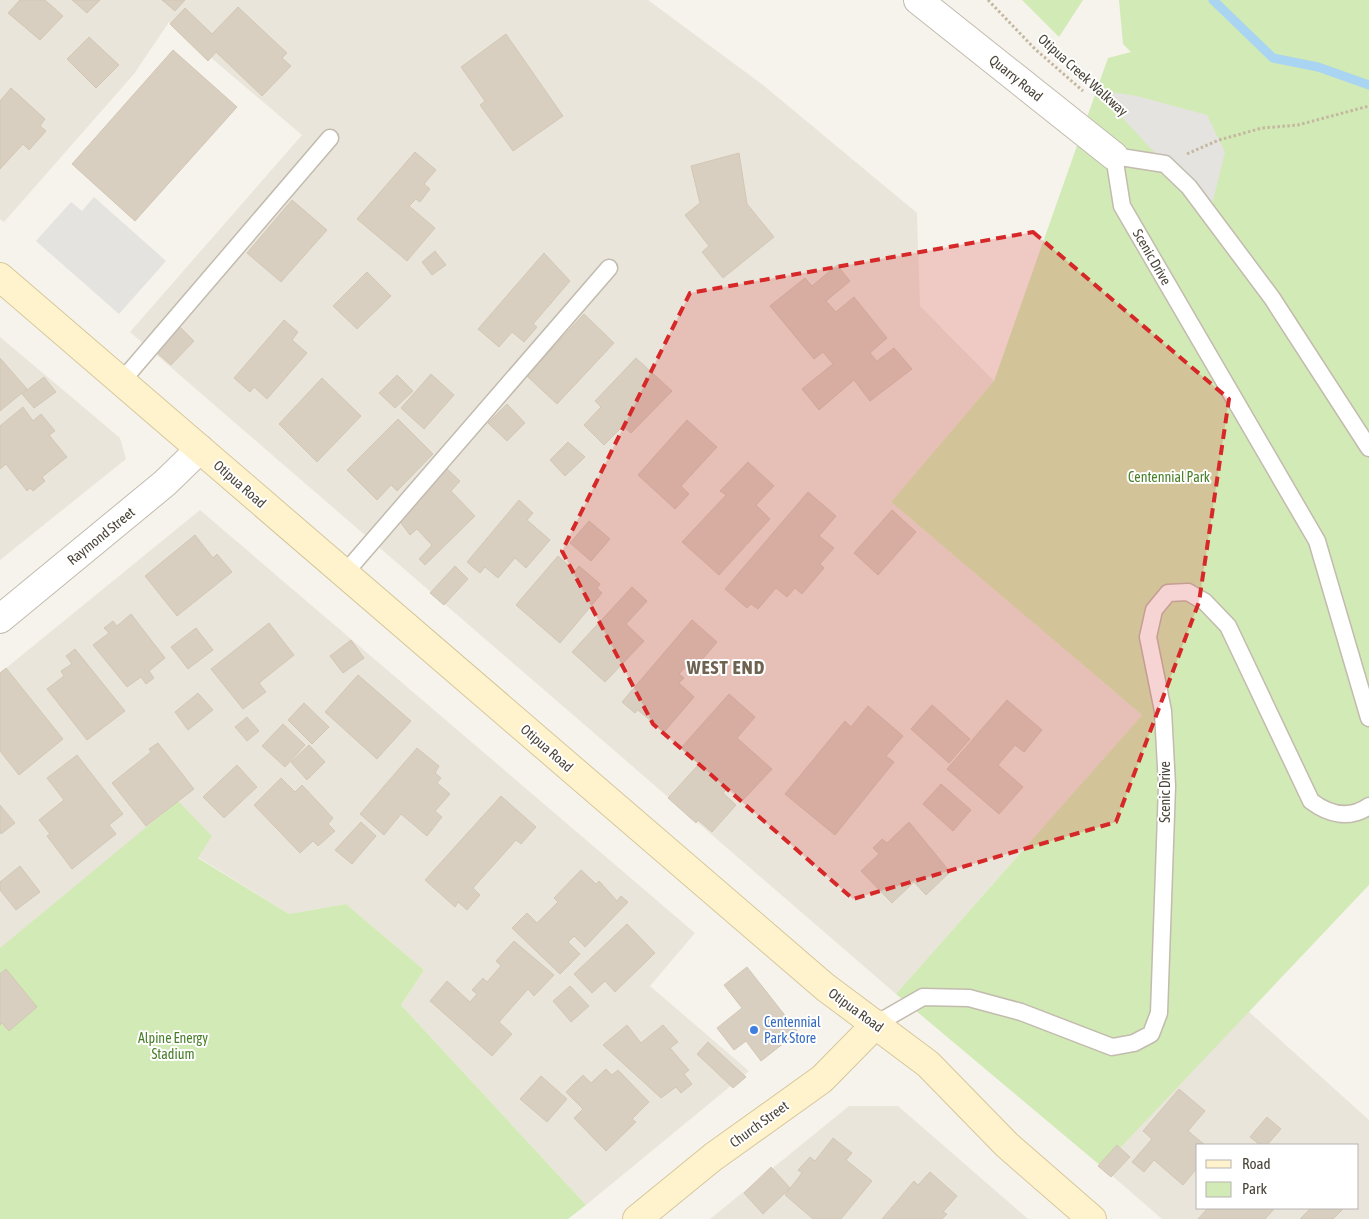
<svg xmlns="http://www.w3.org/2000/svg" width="1369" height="1219" viewBox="0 0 1369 1219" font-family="'Asap Condensed',sans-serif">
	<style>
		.residential { fill: #eae5da; fill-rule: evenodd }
		.green { fill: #d2eab5 }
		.parking { fill: #e5e3e0 }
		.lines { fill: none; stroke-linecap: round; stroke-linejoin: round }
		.stream { stroke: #a9d4f2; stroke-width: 9 }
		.building { fill: #d8cfc1; stroke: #d3c7b4 }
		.lane-casing { stroke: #c2bbae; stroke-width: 19 }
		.street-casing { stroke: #c2bbae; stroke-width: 30 }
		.secondary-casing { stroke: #d6c79b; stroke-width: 30 }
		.path { stroke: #c4b79f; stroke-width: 3; stroke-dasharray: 2.5 2.5; stroke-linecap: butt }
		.lane { stroke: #fff; stroke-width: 16 }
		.street { stroke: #fff; stroke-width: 28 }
		.secondary { stroke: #fff3cd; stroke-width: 28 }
		.marked { fill: #d62828; fill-opacity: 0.2; stroke: #d62828; stroke-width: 4; stroke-dasharray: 10 6; stroke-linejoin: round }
		.shop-dot { fill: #3f7fe0; stroke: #fff; stroke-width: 2 }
		.labels { text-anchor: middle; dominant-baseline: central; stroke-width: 4; stroke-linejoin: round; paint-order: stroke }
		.street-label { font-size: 14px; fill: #4b4439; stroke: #fff }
		.park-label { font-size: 14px; fill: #4a7f2a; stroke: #fff }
		.shop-label { font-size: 14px; fill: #366cbe; stroke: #fff; text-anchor: start }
		.district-label { font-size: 19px; font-weight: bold; letter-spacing: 1px; fill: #6e6250; stroke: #fff }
	</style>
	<rect width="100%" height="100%" fill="#f6f3ec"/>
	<!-- residential -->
	<g class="residential">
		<polygon points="0,0 648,0 763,85 917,213 920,306 994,381 891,502 1142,715 896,994 130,332 302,135 169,22 134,74 4,222 0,219"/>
		<polygon points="0,337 120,438 126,459 0,560"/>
		<polygon points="200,510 695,933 650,986 749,1071 586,1205 401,1005 424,970 346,904 289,914 198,857 212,836 0,948 0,673"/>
		<path d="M 1248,1011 L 1369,1120 L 1369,1219 L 1162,1219 L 1102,1167 ZM 1198,1145 L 1358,1145 L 1358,1208 L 1198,1208 Z"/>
		<polygon points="849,1106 898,1106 1028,1219 710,1219"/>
	</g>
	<!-- green -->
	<g class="green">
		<polygon points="1022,0 1083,0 1059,37"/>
		<polygon points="1119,0 1369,0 1369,885 1102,1167 896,994 1142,715 891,502 994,381 1108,58 1131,52 1123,44"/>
		<polygon points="178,801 212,836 198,858 289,914 346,904 424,970 401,1005 586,1205 568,1219 0,1219 0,948"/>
	</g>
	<!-- parking -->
	<g class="parking">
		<polygon points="1097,90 1137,96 1207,115 1225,152 1210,213"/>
		<polygon points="94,197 166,261 119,314 36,241 71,202 82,211"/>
	</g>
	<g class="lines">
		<!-- stream -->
		<polyline class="stream" points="1213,0 1273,58 1318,67 1369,85"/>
	</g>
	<!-- building -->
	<g class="building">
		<polygon points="20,0 45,0 63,16 40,40 8,13"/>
		<polygon points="72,0 100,0 87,13"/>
		<polygon points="162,0 185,0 175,11"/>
		<polygon points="238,7 287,53 282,58 291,66 262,96 216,52 208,61 170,24 185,8 212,34"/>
		<polygon points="506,34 563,116 513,151 480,105 485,101 461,67"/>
		<polygon points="89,37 119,65 96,88 67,59"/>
		<polygon points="173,50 237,107 135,221 72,164"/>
		<polygon points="11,88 45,119 40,126 46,131 29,150 23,144 0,169 0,101"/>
		<polygon points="415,152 436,170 424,184 430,189 420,202 416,199 409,206 435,228 407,261 357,219"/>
		<polygon points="739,153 747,204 774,237 723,278 702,252 709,246 685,215 700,203 691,166"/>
		<polygon points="292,200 327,230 281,282 247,253"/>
		<polygon points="435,251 446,265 432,275 422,262"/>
		<polygon points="544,253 570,281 533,324 537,327 524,342 512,332 499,347 478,329"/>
		<polygon points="837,265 850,281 826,301 836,312 854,297 887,338 870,353 877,361 894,348 912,369 870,401 854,380 819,410 802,389 833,364 823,352 814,359 770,306 805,278 812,286"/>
		<polygon points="367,272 391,296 357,329 333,306"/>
		<polygon points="584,314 614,343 557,404 527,376"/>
		<polygon points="284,320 298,332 292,340 307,353 267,399 254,387 250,392 234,378"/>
		<polygon points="180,327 194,341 171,365 156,352"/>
		<polygon points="0,358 27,389 0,411"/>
		<polygon points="636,358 672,391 631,433 623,426 604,445 584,425 601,407 595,401"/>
		<polygon points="431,374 454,395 424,429 401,408"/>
		<polygon points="397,375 413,391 395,408 379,393"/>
		<polygon points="44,377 56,392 34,408 22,394"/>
		<polygon points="322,378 361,416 317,462 279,424"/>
		<polygon points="507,404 525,423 507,441 488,423"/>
		<polygon points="23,407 33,421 41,414 55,431 49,435 67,457 42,477 45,481 33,491 30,488 27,491 6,464 0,469 0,426"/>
		<polygon points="398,419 433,454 397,491 391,485 377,500 347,470"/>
		<polygon points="687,420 717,447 681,486 689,494 675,509 638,475"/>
		<polygon points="568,442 585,457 565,476 550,460"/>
		<polygon points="748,462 774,486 756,505 770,519 719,575 682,542 726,495 720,491"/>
		<polygon points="446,468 460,481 451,491 475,516 425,565 419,559 432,545 417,529 410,535 398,519"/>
		<polygon points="808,492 836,516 819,536 834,548 820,564 824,568 802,594 795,588 787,597 776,588 758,609 751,604 747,608 725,589"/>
		<polygon points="519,500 533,513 527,520 550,540 526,568 515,558 498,578 485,567 480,573 467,562"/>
		<polygon points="892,510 916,532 878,575 854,553"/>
		<polygon points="589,521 610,539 591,561 570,543"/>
		<polygon points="195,535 213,558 217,554 232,572 177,616 145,576"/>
		<polygon points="558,556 575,571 579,566 600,584 597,588 602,593 560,643 516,605"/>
		<polygon points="455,566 468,579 444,605 430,593"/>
		<polygon points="632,587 647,601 626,624 644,641 605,682 572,652"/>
		<polygon points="131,614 165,658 149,671 154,678 146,684 141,677 127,687 93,645 109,633 104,628 113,621 117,626"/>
		<polygon points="692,620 717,642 695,668 689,663 679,674 684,678 679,683 694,697 664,732 638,710 635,713 622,702"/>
		<polygon points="269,623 294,655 259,683 266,692 243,709 211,669"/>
		<polygon points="196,628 213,650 188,669 171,647"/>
		<polygon points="351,640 364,658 343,673 330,656"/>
		<polygon points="75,649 125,711 87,740 47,689 64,676 61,671 72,664 66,656"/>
		<polygon points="6,668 63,739 19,775 0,751 0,673"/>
		<polygon points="358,675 411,721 377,759 325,712"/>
		<polygon points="198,693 213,710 188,730 175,712"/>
		<polygon points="729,694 755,717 737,738 772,769 743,800 729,787 723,793 736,805 712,832 698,820 696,823 668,798 699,764 681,748"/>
		<polygon points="1007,700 1042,730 1024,752 1015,745 998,765 1023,787 999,814 947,769"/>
		<polygon points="304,703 329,727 312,744 288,720"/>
		<polygon points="932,705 970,739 949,763 911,729"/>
		<polygon points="868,706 903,736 886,756 894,762 835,835 785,794 845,721 851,727"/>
		<polygon points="247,717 259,731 247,741 235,727"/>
		<polygon points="283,724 305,745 285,767 262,746"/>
		<polygon points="158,743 194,789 146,826 112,783 151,752 149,749"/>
		<polygon points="309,745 325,762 307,780 291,762"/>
		<polygon points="417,748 439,766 435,773 441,778 437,783 450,794 435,811 442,817 427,836 401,814 384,835 360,814"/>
		<polygon points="77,755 123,814 109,825 116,834 72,869 47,836 50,834 39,820 64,800 47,778"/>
		<polygon points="237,765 257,787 224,818 203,797"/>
		<polygon points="281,778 295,792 302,785 333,818 328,824 335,831 318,846 313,841 300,853 254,805"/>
		<polygon points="941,784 971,810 953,831 923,804"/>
		<polygon points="501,796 536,827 521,844 516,840 473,888 480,895 467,910 458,902 455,907 425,880"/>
		<polygon points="0,805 15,823 1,834 0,832"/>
		<polygon points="361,822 376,836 352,864 335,850"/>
		<polygon points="909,822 950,872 926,895 914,882 892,903 861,871 879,854 873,848 882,839 887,843"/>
		<polygon points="20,866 40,892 16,910 0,890 0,882"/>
		<polygon points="581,870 596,884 599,881 617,901 621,896 628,902 585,947 574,936 568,942 580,954 560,974 512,928 527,913 537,923 558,902 554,898"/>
		<polygon points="627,924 655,953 615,992 605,981 592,993 574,974"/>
		<polygon points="514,941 554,975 534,996 528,989 499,1022 512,1034 492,1056 430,1001 447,981 470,1002 477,994 472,990 483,978 487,982 501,966 496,961"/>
		<polygon points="747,967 798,1032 761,1061 746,1041 734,1050 717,1028 742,1008 724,985"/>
		<polygon points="6,969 37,1007 9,1031 2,1023 0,1025 0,974"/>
		<polygon points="570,986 589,1006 571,1022 553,1001"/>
		<polygon points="627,1025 641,1043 663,1025 678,1042 670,1048 689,1070 684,1074 692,1084 681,1093 676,1087 661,1098 603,1045"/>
		<polygon points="708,1042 746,1077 733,1088 697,1054"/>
		<polygon points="606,1069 612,1075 618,1070 649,1102 632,1119 636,1122 606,1151 574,1118 583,1109 566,1092 583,1075 591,1083"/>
		<polygon points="541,1076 567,1099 547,1122 520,1099"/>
		<polygon points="1179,1089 1205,1111 1188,1131 1205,1145 1198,1145 1198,1167 1183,1185 1154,1160 1144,1172 1132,1162 1152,1139 1143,1131"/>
		<polygon points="1267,1117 1281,1129 1267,1145 1260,1145 1250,1137"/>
		<polygon points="833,1138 852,1153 846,1160 872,1181 841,1219 813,1219 785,1195 802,1173 798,1170 810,1157 815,1161"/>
		<polygon points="1117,1145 1130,1157 1111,1177 1098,1166"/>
		<polygon points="771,1167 790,1188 763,1214 744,1193"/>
		<polygon points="930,1172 957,1196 943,1212 947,1214 942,1219 882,1219 914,1181 918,1185"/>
		<polygon points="1208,1208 1275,1208 1265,1219 1198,1219"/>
		<polygon points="1311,1208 1344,1208 1333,1219 1300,1219"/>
	</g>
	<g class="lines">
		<defs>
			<g id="lane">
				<polyline points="121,382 330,138"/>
				<polyline points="1369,448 1272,298 1189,187 1165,164 1114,156 1122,206 1317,541 1369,718"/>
				<polyline points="344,574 609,268"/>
				<path d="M 876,1024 L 923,997 L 969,998 L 1021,1012 L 1112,1047 L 1134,1043 L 1151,1034 L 1159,1013 L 1167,786 L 1163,711 L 1148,637 L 1154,610 L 1168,593 L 1188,592 L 1205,602 L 1228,626 L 1311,801 C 1328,814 1349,820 1369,806"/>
			</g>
			<g id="street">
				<polyline points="918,0 1114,156"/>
				<polyline points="0,619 165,483 200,449"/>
			</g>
			<g id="secondary">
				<polyline points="0,277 825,987 928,1064 1007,1145 1092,1219"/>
				<polyline points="637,1219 713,1157 822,1079 876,1024"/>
			</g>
		</defs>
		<!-- lane casing -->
		<use href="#lane" class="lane-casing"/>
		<!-- street casing -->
		<use href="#street" class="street-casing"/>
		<!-- secondary casing -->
		<use href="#secondary" class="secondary-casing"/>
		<!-- path -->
		<g class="path">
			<polyline points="988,0 1035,49 1083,91"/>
			<polyline points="1187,154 1219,140 1262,128 1298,125 1369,106"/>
		</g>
		<!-- lane -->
		<use href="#lane" class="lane"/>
		<!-- street -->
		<use href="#street" class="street"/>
		<!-- secondary -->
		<use href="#secondary" class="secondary"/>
	</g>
	<!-- marked area -->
	<path class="marked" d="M 1033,232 L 1229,399 L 1199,602 L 1116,822 L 853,899 L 653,724 L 562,551 L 690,293 Z"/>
	<!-- markers -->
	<circle class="shop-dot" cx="754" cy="1030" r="5"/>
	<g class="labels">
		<!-- street labels -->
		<g class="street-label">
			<text transform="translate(1083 75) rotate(42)">Otipua Creek Walkway</text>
			<text transform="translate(1016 78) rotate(39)">Quarry Road</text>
			<text transform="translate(1152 257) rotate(60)">Scenic Drive</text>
			<text transform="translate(240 484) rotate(41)">Otipua Road</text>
			<text transform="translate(101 536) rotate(-39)">Raymond Street</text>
			<text transform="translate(547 748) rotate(41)">Otipua Road</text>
			<text transform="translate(1165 792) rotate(-90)">Scenic Drive</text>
			<text transform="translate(856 1010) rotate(36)">Otipua Road</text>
			<text transform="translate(759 1124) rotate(-36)">Church Street</text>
		</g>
		<!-- park labels -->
		<g class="park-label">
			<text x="1169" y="477">Centennial Park</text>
			<text x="173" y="1038">Alpine Energy<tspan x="173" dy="16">Stadium</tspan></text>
		</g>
		<!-- shop labels -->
		<g class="shop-label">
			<text x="764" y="1022">Centennial<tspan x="764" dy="16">Park Store</tspan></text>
		</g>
		<!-- district labels -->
		<g class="district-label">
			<text x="726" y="667">WEST END</text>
		</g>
	</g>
	<!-- legend -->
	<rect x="1196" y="1144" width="162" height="65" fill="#ffffff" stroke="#b7b4b0"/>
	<rect x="1206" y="1160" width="25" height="8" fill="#fff3cd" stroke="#b7b4b0"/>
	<text x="1242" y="1169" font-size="15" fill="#4b4439">Road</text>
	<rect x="1206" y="1182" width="25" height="15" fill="#d2eab5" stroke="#b7b4b0"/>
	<text x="1242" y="1194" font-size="15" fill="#4b4439">Park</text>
</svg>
